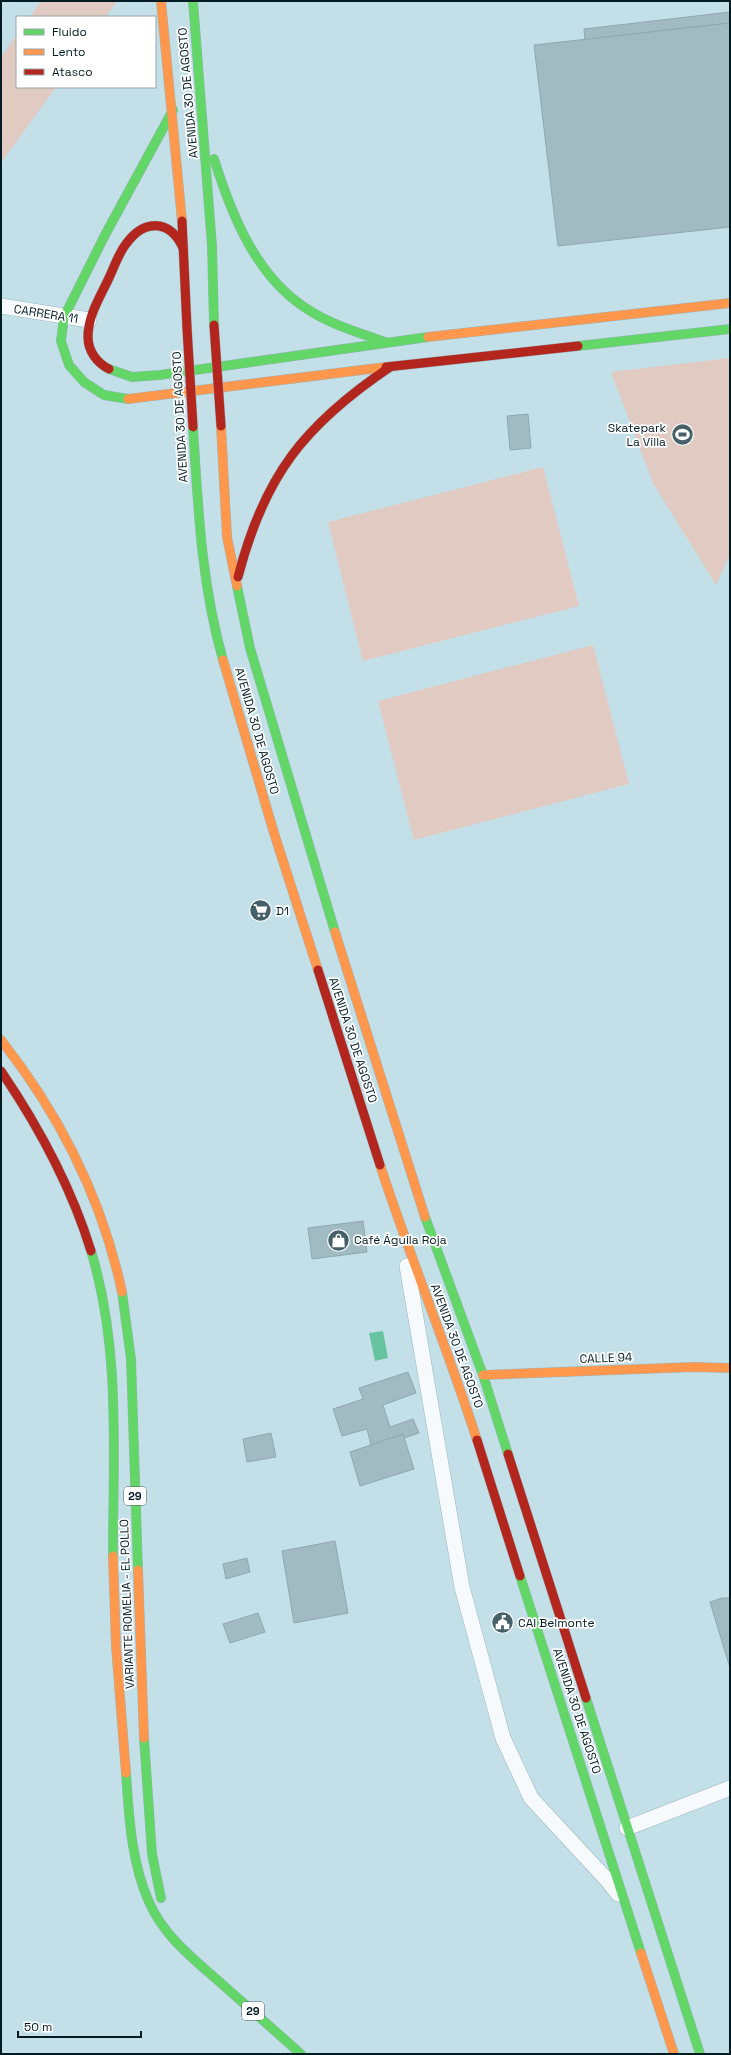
<svg xmlns="http://www.w3.org/2000/svg" width="731" height="2055" viewBox="0 0 731 2055" font-family="'Space Grotesk',sans-serif">
	<style>
		.green { fill: #e1cac2 }
		.water { fill: #66c39f }
		.building { fill: #a1bbc3; stroke: #8fa8b0 }
		.lines { fill: none; stroke-linecap: round; stroke-linejoin: round }
		.street-casing { stroke: #9cb5bd; stroke-width: 16 }
		.fast-casing { stroke: #9cb5bd; stroke-width: 10 }
		.slow-casing { stroke: #9cb5bd; stroke-width: 10 }
		.jam-casing { stroke: #9cb5bd; stroke-width: 10 }
		.street { stroke: #f6fafc; stroke-width: 15 }
		.fast { stroke: #63d668; stroke-width: 9 }
		.slow { stroke: #ff974d; stroke-width: 9 }
		.jam { stroke: #b3261e; stroke-width: 9 }
		.jam-bridge-casing { stroke: #9cb5bd; stroke-width: 10; stroke-linecap: butt }
		.jam-bridge { stroke: #b3261e; stroke-width: 9 }
		.labels { text-anchor: middle; dominant-baseline: central; stroke-width: 3.5; stroke-linejoin: round; paint-order: stroke }
		.shield { fill: #fff; stroke: #4d5f65; stroke-width: 1 }
		.shield-label { font-size: 11px; font-weight: bold; fill: #011b23 }
		.street-label { font-size: 12px; fill: #011b23; stroke: #fff }
		.poi-label { font-size: 12px; fill: #011b23; stroke: #fff; text-anchor: start }
	</style>
	<rect width="100%" height="100%" fill="#c3e0e9"/>
	<!-- green -->
	<g class="green">
		<polygon points="41,1 117,1 106,17 30,17"/>
		<polygon points="17,35 17,87 56,87 1,163 1,57"/>
		<polygon points="730,358 730,554 716,585 653,483 611,372"/>
		<polygon points="543,467 579,606 363,661 328,522"/>
		<polygon points="593,645 629,784 414,840 378,701"/>
	</g>
	<!-- water -->
	<polygon class="water" points="383,1331 388,1358 375,1361 369,1333"/>
	<!-- building -->
	<g class="building">
		<polygon points="730,12 730,23 585,40 584,29"/>
		<polygon points="730,23 730,227 558,246 534,45"/>
		<polygon points="528,414 531,448 510,450 507,416"/>
		<polygon points="363,1221 367,1252 312,1259 308,1228"/>
		<polygon points="408,1372 416,1393 383,1405 390,1427 413,1419 419,1433 372,1449 367,1429 342,1436 333,1409 363,1399 359,1388"/>
		<polygon points="271,1433 276,1457 247,1462 243,1439"/>
		<polygon points="403,1434 414,1469 360,1486 350,1452"/>
		<polygon points="335,1541 348,1613 294,1623 282,1551"/>
		<polygon points="247,1558 250,1572 226,1579 223,1564"/>
		<polygon points="722,1598 730,1598 730,1668 710,1602"/>
		<polygon points="258,1613 265,1632 230,1643 223,1624"/>
		<polygon points="508,1614 511,1629 498,1632 494,1618"/>
	</g>
	<g class="lines">
		<defs>
			<g id="street">
				<polyline points="1,306 89,320"/>
				<polyline points="407,1266 462,1587 503,1738 531,1798 608,1881 618,1894"/>
				<polyline points="627,1828 730,1788"/>
			</g>
			<g id="fast">
				<polyline points="193,1 212,246 214,325"/>
				<path d="M 214,159 C 232,216 257,280 312,312 C 335,326 360,333 385,342"/>
				<polyline points="578,346 730,329"/>
				<polyline points="109,369 132,377 160,375 428,337"/>
				<polyline points="128,399 104,395 84,382 69,365 61,341 64,317 105,235 173,110"/>
				<path d="M 193,427 C 198,506 201,583 223,660"/>
				<polyline points="237,586 250,648 335,932"/>
				<polyline points="425,1217 483,1375 508,1454"/>
				<path d="M 91,1251 C 121,1349 113,1454 113,1556"/>
				<polyline points="122,1292 131,1359 138,1570"/>
				<polyline points="520,1576 641,1953"/>
				<polyline points="586,1698 700,2054"/>
				<polyline points="144,1738 152,1854 161,1898"/>
				<path d="M 126,1773 C 129,1816 131,1862 149,1902 C 164,1937 196,1961 223,1985 C 249,2008 275,2031 301,2054"/>
			</g>
			<g id="slow">
				<polyline points="161,1 182,221"/>
				<polyline points="428,337 730,303"/>
				<polyline points="128,399 386,367"/>
				<polyline points="221,426 227,537 237,586"/>
				<polyline points="223,660 274,833 318,970"/>
				<polyline points="335,932 425,1217"/>
				<path d="M 1,1040 C 60,1115 102,1198 122,1292"/>
				<path d="M 380,1165 C 410,1257 447,1347 477,1440"/>
				<polyline points="483,1375 694,1367 730,1368"/>
				<polyline points="113,1556 116,1646 126,1773"/>
				<polyline points="138,1570 144,1738"/>
				<polyline points="641,1953 674,2054"/>
			</g>
			<g id="jam">
				<polyline points="182,221 187,328"/>
				<polyline points="386,367 578,346"/>
				<path d="M 109,369 C 97,363 88,351 88,337 C 88,316 99,299 108,280 C 114,268 118,254 126,244 C 144,219 170,219 183,248"/>
				<path d="M 238,577 C 264,476 304,425 390,367"/>
				<polyline points="318,970 380,1165"/>
				<path d="M 1,1071 C 39,1127 71,1186 91,1251"/>
				<polyline points="477,1440 520,1576"/>
				<polyline points="508,1454 586,1698"/>
			</g>
		</defs>
		<!-- street casing -->
		<use href="#street" class="street-casing"/>
		<!-- fast casing -->
		<use href="#fast" class="fast-casing"/>
		<!-- slow casing -->
		<use href="#slow" class="slow-casing"/>
		<!-- jam casing -->
		<use href="#jam" class="jam-casing"/>
		<!-- street -->
		<use href="#street" class="street"/>
		<!-- fast -->
		<use href="#fast" class="fast"/>
		<!-- slow -->
		<use href="#slow" class="slow"/>
		<!-- jam -->
		<use href="#jam" class="jam"/>
		<defs>
			<g id="jam-bridge">
				<polyline points="214,325 221,426"/>
				<polyline points="187,328 193,427"/>
			</g>
		</defs>
		<!-- jam-bridge casing -->
		<use href="#jam-bridge" class="jam-bridge-casing"/>
		<!-- jam-bridge -->
		<use href="#jam-bridge" class="jam-bridge"/>
	</g>
	<!-- icons -->
	<defs>
		<symbol id="stadium-disc" viewBox="-11 -11 22 22"><circle r="9.5" fill="#456068" stroke="#fff"/><path d="M0-5a6.5 5 0 1 0 0 10a6.5 5 0 1 0 0-10ZM-3.5-1.8h7v3.6h-7Z" fill="#fff"/></symbol>
		<symbol id="supermarket-disc" viewBox="-11 -11 22 22"><circle r="9.5" fill="#456068" stroke="#fff"/><path d="M-6-5.5h2.5l.6 2H6L4.5 2H-2.5L-4.4-4H-6ZM-1.5 3.2a1.3 1.3 0 1 0 .1 0ZM3 3.2a1.3 1.3 0 1 0 .1 0Z" fill="#fff"/></symbol>
		<symbol id="shop-disc" viewBox="-11 -11 22 22"><circle r="9.5" fill="#456068" stroke="#fff"/><path d="M-5-2.5h2.3a2.7 3.5 0 0 1 5.4 0H5L5.5 6h-11ZM-1.5-2.5h3a1.5 2.3 0 0 0-3 0Z" fill="#fff"/></symbol>
		<symbol id="civic-disc" viewBox="-11 -11 22 22"><circle r="9.5" fill="#456068" stroke="#fff"/><path d="M-.6-6.5H3V-4.5H.6V-3L4-1V1h2V6H-6V1h2V-1L-.6-3ZM-1.2 2.5V6h2.4V2.5Z" fill="#fff"/></symbol>
	</defs>
	<g fill-rule="evenodd">
		<use href="#stadium-disc" x="670" y="422" width="25" height="25"/>
		<use href="#supermarket-disc" x="248" y="898" width="25" height="25"/>
		<use href="#shop-disc" x="326" y="1228" width="25" height="25"/>
		<use href="#civic-disc" x="490" y="1610" width="25" height="25"/>
	</g>
	<g class="labels">
		<!-- shield labels -->
		<g class="shield">
			<rect x="124" y="1487" width="22" height="18" rx="3"/>
			<rect x="242" y="2002" width="22" height="18" rx="3"/>
		</g>
		<g class="shield-label">
			<text x="135" y="1496">29</text>
			<text x="253" y="2011">29</text>
		</g>
		<!-- street labels -->
		<g class="street-label">
			<text transform="translate(188 93) rotate(-95)">AVENIDA 30 DE AGOSTO</text>
			<text transform="translate(46 314) rotate(9)">CARRERA 11</text>
			<text transform="translate(180 417) rotate(-93)">AVENIDA 30 DE AGOSTO</text>
			<text transform="translate(257 731) rotate(74)">AVENIDA 30 DE AGOSTO</text>
			<text transform="translate(353 1040) rotate(72)">AVENIDA 30 DE AGOSTO</text>
			<text transform="translate(457 1346) rotate(70)">AVENIDA 30 DE AGOSTO</text>
			<text transform="translate(606 1358) rotate(-2)">CALLE 94</text>
			<text transform="translate(127 1604) rotate(-92)">VARIANTE ROMELIA - EL POLLO</text>
			<text transform="translate(577 1711) rotate(72)">AVENIDA 30 DE AGOSTO</text>
		</g>
		<!-- poi labels -->
		<g class="poi-label">
			<text x="666" y="428" text-anchor="end">Skatepark<tspan x="666" dy="14">La Villa</tspan></text>
			<text x="276" y="911">D1</text>
			<text x="354" y="1240">Café Águila Roja</text>
			<text x="518" y="1623">CAI Belmonte</text>
		</g>
	</g>
	<!-- border -->
	<rect width="731" height="2055" fill="none" stroke="#011b23" stroke-width="4"/>
	<!-- legend -->
	<rect x="16" y="16" width="140" height="72" fill="#ffffff" stroke="#99a4a7"/>
	<rect x="24" y="29" width="20" height="6" fill="#63d668" stroke="#99a4a7"/>
	<text x="52" y="36" font-size="12" fill="#011b23">Fluido</text>
	<rect x="24" y="49" width="20" height="6" fill="#ff974d" stroke="#99a4a7"/>
	<text x="52" y="56" font-size="12" fill="#011b23">Lento</text>
	<rect x="24" y="69" width="20" height="6" fill="#b3261e" stroke="#99a4a7"/>
	<text x="52" y="76" font-size="12" fill="#011b23">Atasco</text>
	<!-- scale -->
	<path d="M18 2031v6h123v-6" fill="none" stroke="#011b23" stroke-width="2"/>
	<text x="24" y="2031" font-size="12" fill="#011b23" stroke="#ffffff" stroke-width="3" paint-order="stroke">50 m</text>
</svg>
